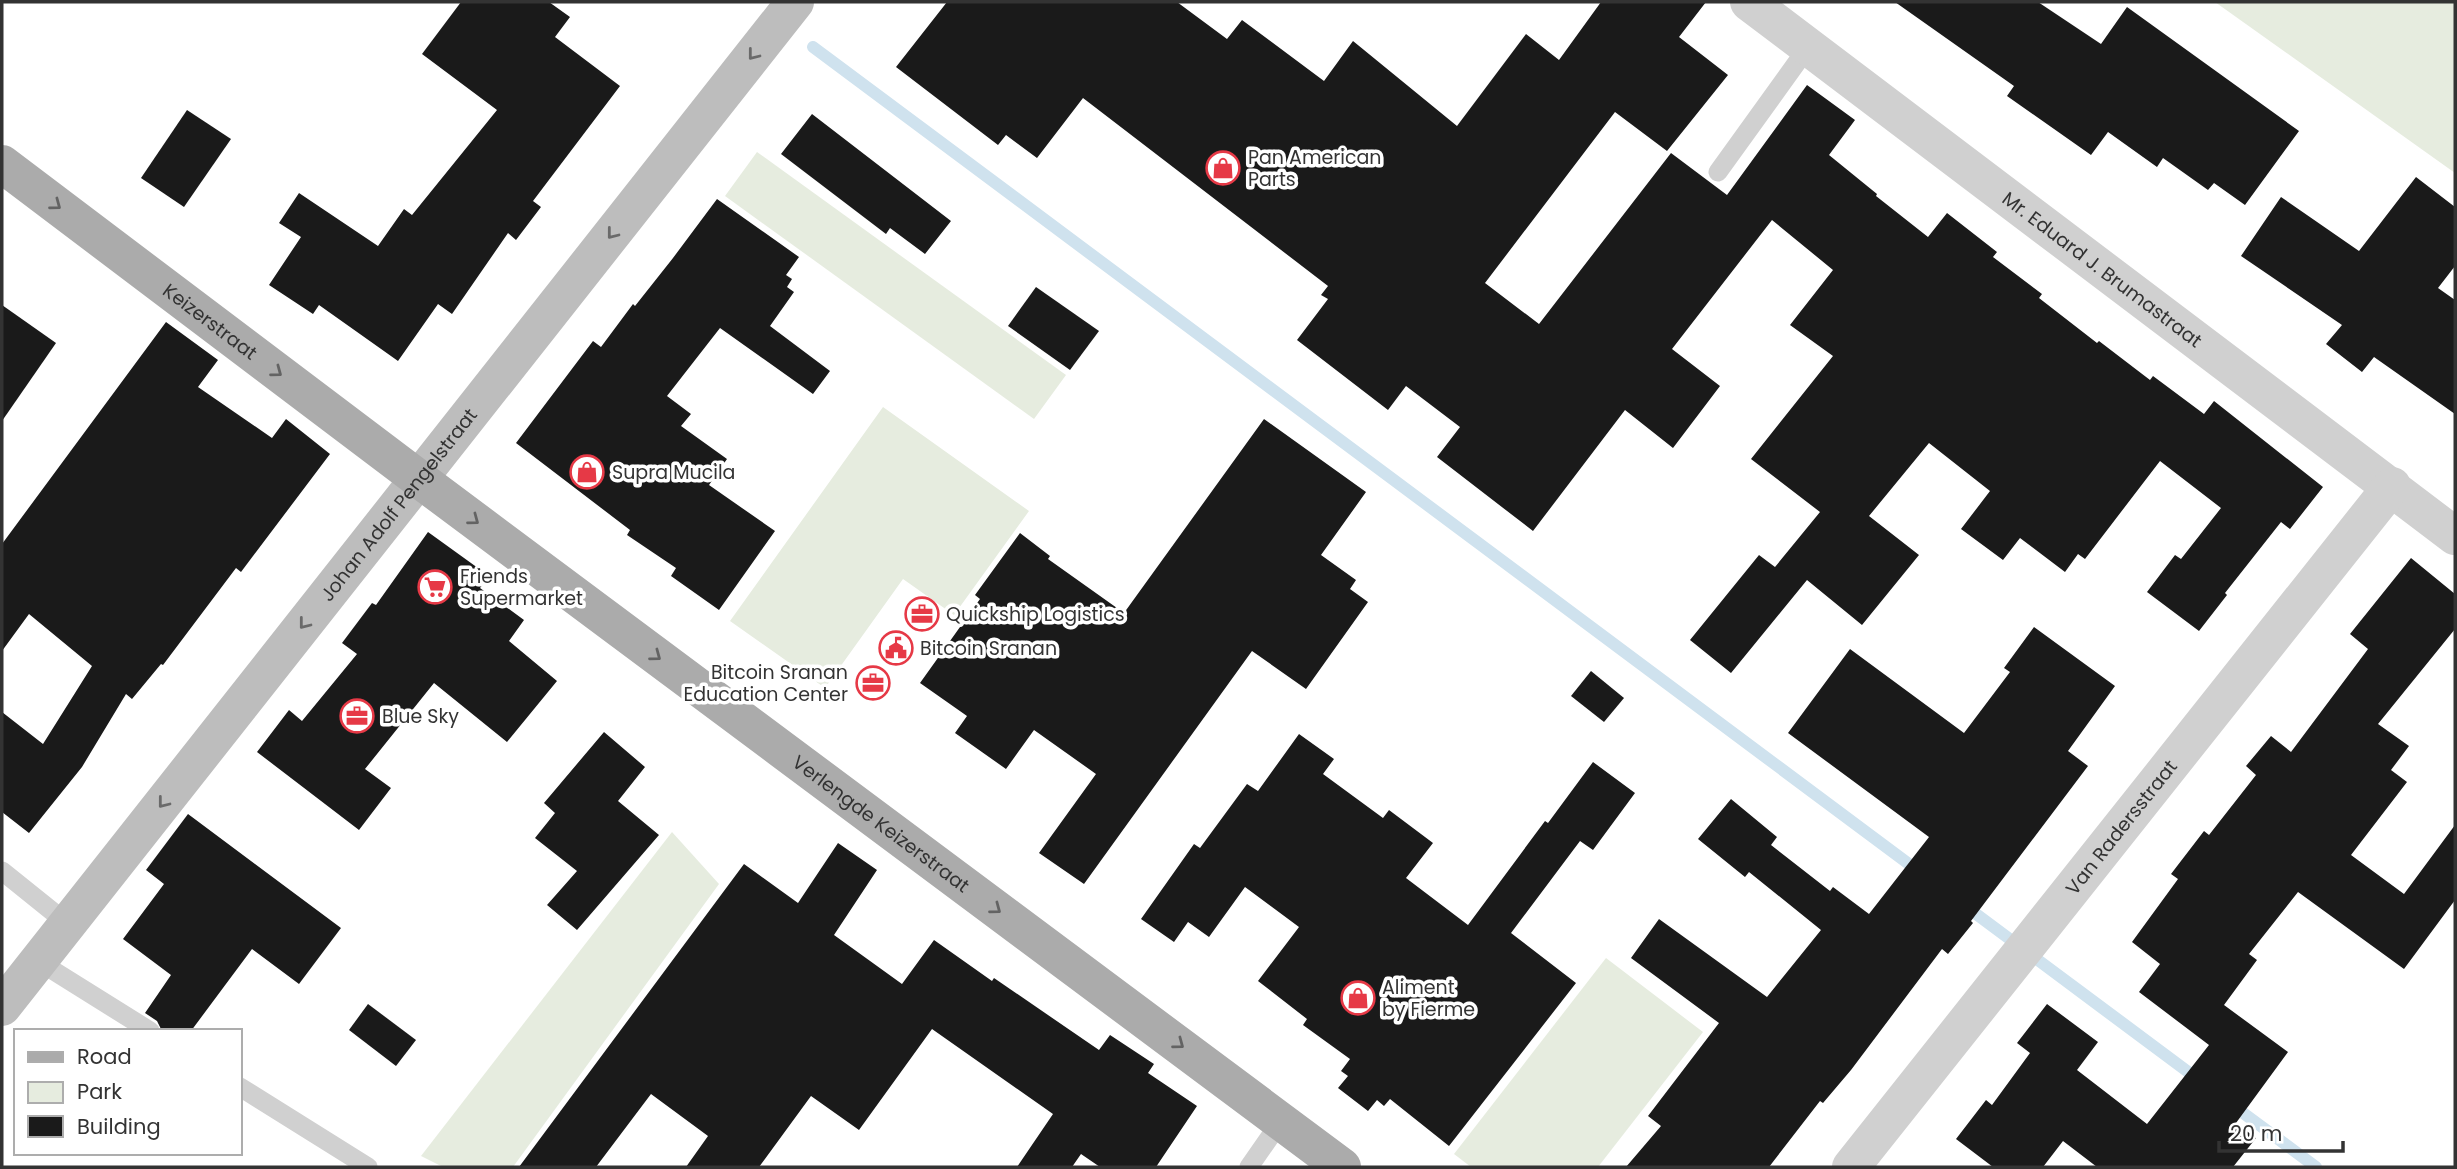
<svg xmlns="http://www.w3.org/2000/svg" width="2457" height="1169" viewBox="0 0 2457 1169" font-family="Poppins,sans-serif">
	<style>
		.green { fill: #e6ecdf }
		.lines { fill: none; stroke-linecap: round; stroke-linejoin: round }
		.stream { stroke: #cfe2ee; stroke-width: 12 }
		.building { fill: #1a1a1a }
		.service { stroke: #d0d0d0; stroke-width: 19 }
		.minor { stroke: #d0d0d0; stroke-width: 38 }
		.secondary { stroke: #bdbdbd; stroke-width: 38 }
		.primary { stroke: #ababab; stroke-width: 38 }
		.oneway { stroke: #6a6a6a }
		.oneway2 { stroke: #636363 }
		.labels { text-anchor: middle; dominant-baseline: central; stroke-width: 7; stroke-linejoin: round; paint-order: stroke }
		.poi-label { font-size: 19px; fill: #333; stroke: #fff; text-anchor: start }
		.street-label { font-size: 19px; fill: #333; stroke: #fff }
	</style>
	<rect width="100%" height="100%" fill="#fff"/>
	<!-- green -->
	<g class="green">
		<polygon points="2215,2 2455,2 2455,173"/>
		<polygon points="757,152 1066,375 1034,419 725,196"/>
		<polygon points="883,407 1029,511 954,615 903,579 825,688 730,621"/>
		<polygon points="672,832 719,884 513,1167 443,1167 421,1156"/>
		<polygon points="1606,958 1703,1032 1598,1167 1471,1167 1454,1154"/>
	</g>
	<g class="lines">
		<!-- stream -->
		<g class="stream">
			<polyline points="813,47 1921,873"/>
			<polyline points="1964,905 2199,1080"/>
			<polyline points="2231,1104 2316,1167"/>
		</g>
	</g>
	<!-- building -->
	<g class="building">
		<polygon points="461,2 549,2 570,17 555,37 620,86 533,201 541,207 516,240 508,233 452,314 438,304 398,361 319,305 313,314 269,285 301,237 279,223 299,193 378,246 404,209 412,215 497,110 422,54"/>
		<polygon points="947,2 1177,2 1227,39 1242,20 1324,81 1353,41 1457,126 1526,34 1559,60 1601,2 1706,2 1679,37 1728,75 1667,151 1615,112 1485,283 1539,324 1671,153 1727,195 1807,85 1855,120 1829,155 1877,194 1876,196 1928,237 1947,213 1997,252 1993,257 2042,294 2039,298 2097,343 2099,341 2150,380 2153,376 2204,414 2214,401 2323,487 2290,529 2281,522 2225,593 2227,595 2199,631 2147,592 2175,555 2181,559 2221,508 2160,461 2085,559 2078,554 2065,572 2020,538 2003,560 1961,529 1990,491 1929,443 1869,516 1919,555 1862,625 1807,580 1731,673 1690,640 1759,555 1775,567 1820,512 1751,459 1833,356 1790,325 1833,270 1772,220 1672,349 1720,386 1673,448 1625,410 1533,531 1437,457 1460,427 1406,386 1388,410 1297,340 1328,299 1321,295 1328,286 1083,98 1037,158 1006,135 998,145 896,67"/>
		<polygon points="1895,2 2038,2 2101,44 2127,7 2299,131 2245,205 2214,183 2208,190 2163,158 2157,167 2108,132 2091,155 2007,96 2014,86"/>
		<polygon points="187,110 231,139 184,207 141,178"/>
		<polygon points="812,114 951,221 925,254 890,228 886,234 781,154"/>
		<polygon points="2416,177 2455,207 2455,266 2438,288 2455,300 2455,414 2374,357 2362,372 2326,344 2342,325 2241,256 2281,197 2359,251"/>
		<polygon points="717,199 799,257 786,275 792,279 787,287 794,292 770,326 830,371 813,394 720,328 667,396 691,414 681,426 727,459 709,485 775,531 719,610 671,576 676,568 627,535 630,530 516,443 593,341 601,347 633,304 635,306 673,258"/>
		<polygon points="1036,287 1099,331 1070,370 1008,326"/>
		<polygon points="2,305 56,343 2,421"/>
		<polygon points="166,322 218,360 198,387 272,438 286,419 330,454 241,572 236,568 163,665 161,664 132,699 126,694 82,767 29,833 2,812 2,712 43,744 92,666 29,614 2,651 2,544"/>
		<polygon points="1264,419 1366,492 1321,555 1356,580 1350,589 1368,602 1306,689 1252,651 1084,884 1039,853 1096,774 1034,730 1006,769 955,733 967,716 920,683 980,599 975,595 1020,533 1050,556 1048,559 1124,613"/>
		<polygon points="428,532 489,576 480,588 524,620 509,641 557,681 507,742 434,683 365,769 391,788 359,830 257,752 289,710 302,721 357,654 342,643 372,603 376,605"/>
		<polygon points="2411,558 2455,594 2455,629 2378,724 2409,746 2391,770 2407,782 2351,855 2404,894 2455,825 2455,900 2404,969 2298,892 2249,954 2257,960 2224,1005 2288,1052 2236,1123 2256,1138 2233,1167 2097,1167 2063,1141 2043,1167 1993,1167 1956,1139 1986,1100 1992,1105 2030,1053 2017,1043 2047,1004 2098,1042 2077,1070 2147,1124 2209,1045 2139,992 2160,964 2132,942 2178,879 2171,874 2204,831 2209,835 2256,775 2246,766 2271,736 2291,752 2368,649 2350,634"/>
		<polygon points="2034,627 2115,686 2068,751 2088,766 1971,921 1973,923 1948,954 1942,949 1851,1070 1823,1103 1820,1101 1769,1167 1626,1167 1661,1126 1648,1116 1719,1023 1631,958 1659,919 1767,997 1821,930 1749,872 1745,877 1698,839 1731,799 1777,837 1771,845 1830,891 1833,887 1869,914 1929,837 1788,733 1850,649 1964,733 2010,672 2004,668"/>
		<polygon points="1591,671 1624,698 1604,722 1571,696"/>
		<polygon points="604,732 645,767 618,801 659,835 577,930 547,905 577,871 535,838 555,813 544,803"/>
		<polygon points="1299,734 1334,759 1323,774 1383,818 1389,810 1433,843 1406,878 1468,925 1545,821 1548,823 1593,762 1635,793 1593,850 1580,841 1511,933 1576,983 1449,1146 1390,1099 1384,1106 1377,1100 1368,1111 1338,1088 1348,1076 1341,1071 1350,1059 1303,1025 1307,1019 1258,981 1299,927 1245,887 1209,937 1188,922 1174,942 1141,919 1194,844 1200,848 1247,784 1258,791"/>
		<polygon points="188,814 341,928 299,984 252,949 191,1031 162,1031 157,1021 145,1013 171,975 123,939 164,884 146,870"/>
		<polygon points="838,843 877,870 834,935 902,984 934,940 992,981 994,978 1099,1050 1110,1035 1154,1064 1148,1073 1197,1106 1156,1167 1100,1167 1081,1154 1072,1167 1017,1167 1053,1114 932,1029 859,1130 811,1096 759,1167 686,1167 708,1136 651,1094 596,1167 519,1167 744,864 798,903"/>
		<polygon points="368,1004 416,1040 396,1066 349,1030"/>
	</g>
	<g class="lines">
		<!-- service -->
		<g class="service">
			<polyline points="1718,172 1808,47"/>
			<polyline points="2,871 68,924"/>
			<polyline points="38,961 150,1031"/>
			<polyline points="240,1087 368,1167"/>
			<polyline points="1249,1167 1281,1121"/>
		</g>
		<!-- minor -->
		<g class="minor">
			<path id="s1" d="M 1749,2 L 2455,536"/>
			<path id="s2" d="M 1851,1167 L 2392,486"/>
		</g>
		<!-- secondary -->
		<path class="secondary" id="s3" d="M 2,1007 L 795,2"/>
		<!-- primary -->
		<path class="primary" id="s4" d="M 2,164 L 419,479 L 1342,1167"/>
	</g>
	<!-- one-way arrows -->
	<defs><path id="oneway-chevron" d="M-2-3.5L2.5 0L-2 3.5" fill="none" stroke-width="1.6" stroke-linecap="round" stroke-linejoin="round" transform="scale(1.75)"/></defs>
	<g class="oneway">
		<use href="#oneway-chevron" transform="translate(753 55) rotate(128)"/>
		<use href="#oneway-chevron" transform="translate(612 234) rotate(128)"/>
		<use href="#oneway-chevron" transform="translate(304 624) rotate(128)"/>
		<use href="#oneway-chevron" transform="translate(163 803) rotate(128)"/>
	</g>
	<g class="oneway2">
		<use href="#oneway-chevron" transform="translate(56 205) rotate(37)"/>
		<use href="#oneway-chevron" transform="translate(277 372) rotate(37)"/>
		<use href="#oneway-chevron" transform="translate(474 520) rotate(37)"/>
		<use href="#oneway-chevron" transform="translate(656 656) rotate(37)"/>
		<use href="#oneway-chevron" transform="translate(996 909) rotate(37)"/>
		<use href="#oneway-chevron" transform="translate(1179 1044) rotate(37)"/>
	</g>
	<!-- icons -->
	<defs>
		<symbol id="shop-ring" viewBox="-11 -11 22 22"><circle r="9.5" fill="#fff" stroke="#e63946" stroke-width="1.5"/><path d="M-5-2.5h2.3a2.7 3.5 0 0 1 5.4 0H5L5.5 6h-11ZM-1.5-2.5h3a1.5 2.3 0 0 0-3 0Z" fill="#e63946"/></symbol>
		<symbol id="supermarket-ring" viewBox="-11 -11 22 22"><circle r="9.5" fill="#fff" stroke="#e63946" stroke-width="1.5"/><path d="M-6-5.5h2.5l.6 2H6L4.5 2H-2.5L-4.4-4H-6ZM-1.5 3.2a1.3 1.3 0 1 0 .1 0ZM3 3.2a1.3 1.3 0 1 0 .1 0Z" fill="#e63946"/></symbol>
		<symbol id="office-ring" viewBox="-11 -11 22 22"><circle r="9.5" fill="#fff" stroke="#e63946" stroke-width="1.5"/><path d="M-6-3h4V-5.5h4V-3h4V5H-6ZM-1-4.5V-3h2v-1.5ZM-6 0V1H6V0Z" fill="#e63946"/></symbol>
		<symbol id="civic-ring" viewBox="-11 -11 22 22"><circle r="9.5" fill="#fff" stroke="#e63946" stroke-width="1.5"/><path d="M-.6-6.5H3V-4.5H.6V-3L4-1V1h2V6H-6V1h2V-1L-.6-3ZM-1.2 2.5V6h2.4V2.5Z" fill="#e63946"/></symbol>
	</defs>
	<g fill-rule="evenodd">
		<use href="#shop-ring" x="1204" y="149" width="38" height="38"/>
		<use href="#shop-ring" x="568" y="453" width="38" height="38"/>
		<use href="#supermarket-ring" x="416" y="568" width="38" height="38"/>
		<use href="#office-ring" x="903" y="595" width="38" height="38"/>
		<use href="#civic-ring" x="877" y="629" width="38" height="38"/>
		<use href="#office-ring" x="854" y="664" width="38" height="38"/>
		<use href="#office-ring" x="338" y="697" width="38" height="38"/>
		<use href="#shop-ring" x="1339" y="979" width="38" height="38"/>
	</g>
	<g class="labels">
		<!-- poi labels -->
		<g class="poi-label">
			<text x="1248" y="157">Pan American<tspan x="1248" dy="22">Parts</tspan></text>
			<text x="612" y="472">Supra Mucila</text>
			<text x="460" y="576">Friends<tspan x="460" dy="22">Supermarket</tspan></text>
			<text x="946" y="614">Quickship Logistics</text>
			<text x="920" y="648">Bitcoin Sranan</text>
			<text x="848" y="672" text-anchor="end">Bitcoin Sranan<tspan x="848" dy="22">Education Center</tspan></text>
			<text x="382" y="716">Blue Sky</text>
			<text x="1382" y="987">Aliment<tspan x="1382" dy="22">by Fierme</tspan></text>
		</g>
		<!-- street labels -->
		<g class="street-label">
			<text stroke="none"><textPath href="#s1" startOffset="443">Mr. Eduard J. Brumastraat</textPath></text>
			<text stroke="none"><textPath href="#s4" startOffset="261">Keizerstraat</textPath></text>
			<text stroke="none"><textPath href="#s3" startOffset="640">Johan Adolf Pengelstraat</textPath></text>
			<text stroke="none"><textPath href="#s4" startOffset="1099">Verlengde Keizerstraat</textPath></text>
			<text stroke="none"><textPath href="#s2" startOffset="434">Van Radersstraat</textPath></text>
		</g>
	</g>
	<!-- border -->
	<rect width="2457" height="1169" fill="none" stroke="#333333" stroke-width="7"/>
	<!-- legend -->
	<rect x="14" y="1029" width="228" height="126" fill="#ffffff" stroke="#adadad" stroke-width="2"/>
	<rect x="28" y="1052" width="35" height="10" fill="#ababab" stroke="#adadad" stroke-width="2"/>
	<text x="77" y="1064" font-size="21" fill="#333333">Road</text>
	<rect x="28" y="1082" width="35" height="21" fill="#e6ecdf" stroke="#adadad" stroke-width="2"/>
	<text x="77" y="1099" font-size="21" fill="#333333">Park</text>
	<rect x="28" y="1116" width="35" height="21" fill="#1a1a1a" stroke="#adadad" stroke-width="2"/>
	<text x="77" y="1134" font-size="21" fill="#333333">Building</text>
	<!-- scale -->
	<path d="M2219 1141v10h124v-10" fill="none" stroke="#333333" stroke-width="3.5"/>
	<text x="2230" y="1141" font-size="21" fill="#333333" stroke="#ffffff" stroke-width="5" paint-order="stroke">20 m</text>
</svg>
